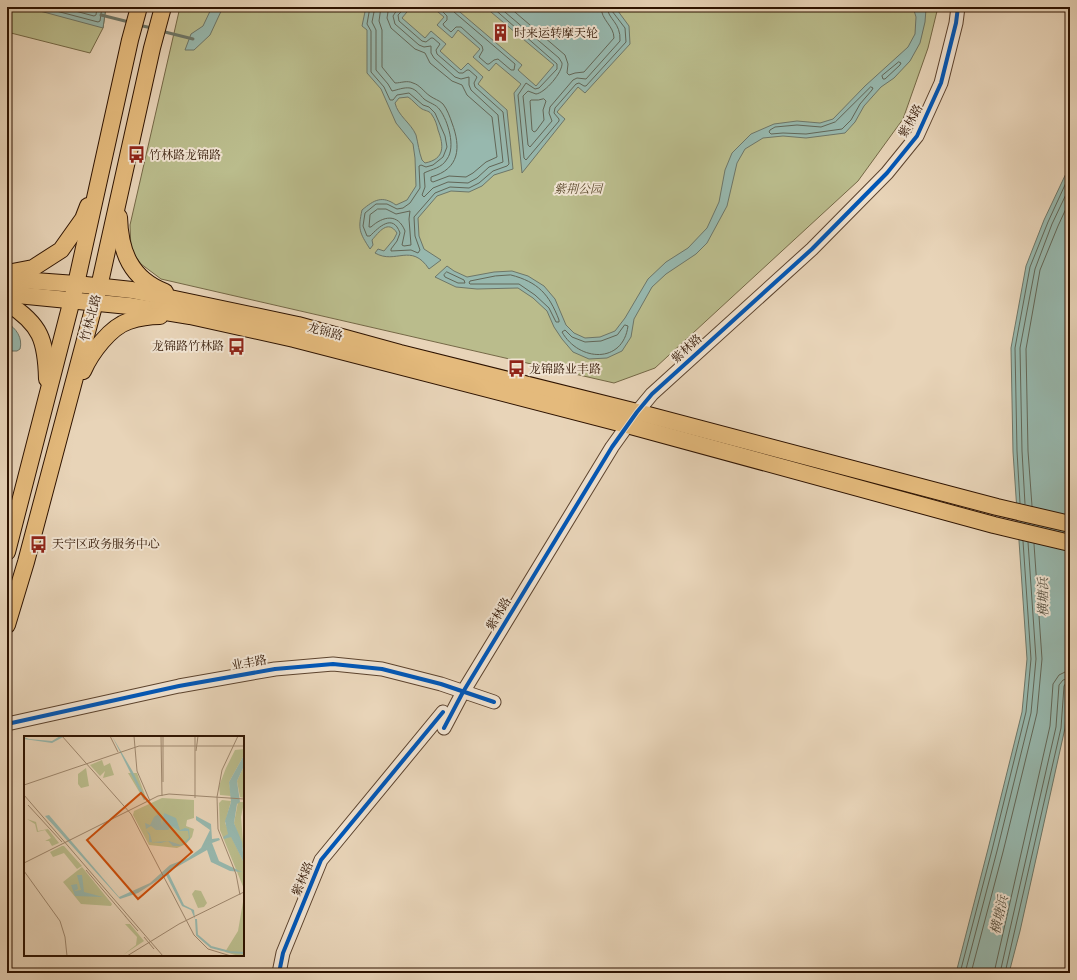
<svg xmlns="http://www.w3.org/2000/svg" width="1077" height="980" viewBox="0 0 1077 980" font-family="'IM FELL English','Noto Serif SC',serif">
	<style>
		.green { fill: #babc8c; stroke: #746846 }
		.water { fill: #97b8ae; stroke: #6d7668; fill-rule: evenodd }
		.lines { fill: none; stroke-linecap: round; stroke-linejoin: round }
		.shore { stroke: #626657; stroke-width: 1 }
		.stream { stroke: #6d7668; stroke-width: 3 }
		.minor-casing { stroke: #5c432e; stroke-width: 15 }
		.major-casing { stroke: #2e1300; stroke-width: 18 }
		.minor { stroke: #f0e3d1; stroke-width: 13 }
		.major { stroke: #e4ba7c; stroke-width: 16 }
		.cycleway-casing { stroke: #f0e3d1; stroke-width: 6 }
		.cycleway { stroke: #0057b8; stroke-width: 4 }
		.labels { text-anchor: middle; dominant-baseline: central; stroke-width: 4; stroke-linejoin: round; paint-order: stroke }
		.poi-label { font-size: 12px; fill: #2e1300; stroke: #f0e3d1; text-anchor: start }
		.street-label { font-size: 12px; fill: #2e1300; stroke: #f0e3d1 }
		.park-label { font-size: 12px; font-style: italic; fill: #58462a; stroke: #f0e3d1 }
		.water-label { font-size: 13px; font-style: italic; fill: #534d3d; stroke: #f0e3d1 }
		.inset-river { fill: none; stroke: #97b8ae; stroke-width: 2 }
		.inset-road { fill: none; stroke: #9e876e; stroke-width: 1 }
		.view { fill: #cc4e0a; fill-opacity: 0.15; stroke: #cc4e0a; stroke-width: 2 }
		.inset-edge { fill: none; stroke: #2e1300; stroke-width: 2 }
	</style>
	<rect width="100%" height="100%" fill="#e8d4b8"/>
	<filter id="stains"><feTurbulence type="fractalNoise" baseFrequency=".005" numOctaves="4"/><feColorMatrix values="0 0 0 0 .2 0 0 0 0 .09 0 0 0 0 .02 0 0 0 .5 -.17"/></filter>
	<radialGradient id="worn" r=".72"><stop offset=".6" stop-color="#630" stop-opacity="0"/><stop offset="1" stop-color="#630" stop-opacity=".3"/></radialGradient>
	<!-- green -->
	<g class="green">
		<polygon points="7,7 106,7 103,28 90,53 7,32"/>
		<polygon points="180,7 938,7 928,48 903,119 858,181 655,368 614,383 161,279 141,264 131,250 130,225"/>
	</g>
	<!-- water -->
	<g class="water">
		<polygon points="25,7 106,7 103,28"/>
		<polygon points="212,7 223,7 210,35 194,50 185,50 191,34 203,26"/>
		<path d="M 366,7 L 411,7 L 402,18 L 425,38 L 431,31 L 446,44 L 440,51 L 461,70 L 468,63 L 483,77 L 478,84 L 507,110 L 513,169 L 494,175 L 482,186 L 469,192 L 451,191 L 437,196 L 418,218 L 419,236 L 424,249 L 441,260 L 429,269 C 411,242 396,265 375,253 L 378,249 L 384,251 L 394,239 L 397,233 C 388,219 379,232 372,240 L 373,245 L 370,249 C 359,232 358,229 362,210 C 374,200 382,195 396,205 L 407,200 L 416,186 L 415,158 L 413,144 L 396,123 L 381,89 L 367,73 L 367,30 L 362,26 ZM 408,97 C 413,100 417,106 422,109 C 426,111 430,111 432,115 C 435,119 437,125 438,130 C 444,146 445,159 425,163 L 422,160 C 419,152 418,143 416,135 C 411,123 398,116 395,103 L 399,98 Z"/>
		<polygon points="432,7 454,7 522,65 518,70 536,86 554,65 485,7 615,7 629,26 630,44 585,93 578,87 557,112 565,119 522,173 514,93 521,84 496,63 489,71 473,57 480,49 458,30 452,38 437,25 444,17"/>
		<polygon points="913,7 925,7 926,9 925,22 920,43 910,61 894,78 881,87 864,106 855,122 845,133 806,138 783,136 763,138 745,149 737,163 727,206 707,243 696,254 666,274 652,287 634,319 631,337 622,351 607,358 589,359 573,352 562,339 554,327 547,311 533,298 518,288 477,289 456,287 435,277 447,266 454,271 467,277 494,272 512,271 528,276 544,286 555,299 566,325 574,333 585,338 600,337 615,331 625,318 648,279 666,262 688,248 707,228 719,202 725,170 732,153 751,134 774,124 797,121 820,123 833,119 865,86 908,47 915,34 916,17"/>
		<polygon points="1070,165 1070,661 1065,728 1020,931 1009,973 956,973 988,849 1022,712 1027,659 1013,452 1011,348 1026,266 1044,220"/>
		<path d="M 7,323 C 16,328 23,338 20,349 L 17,351 L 7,351 Z"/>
	</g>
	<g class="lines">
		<!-- shore -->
		<g class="shore">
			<polyline points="41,7 98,22 100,21 102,7"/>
			<polyline points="60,7 94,16 96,15 97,7"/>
			<path d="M 370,7 L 367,24 L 371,31 L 371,72 L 384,87 L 390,100 L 393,100 L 397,95 L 409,93 L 423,105 L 429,107 L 435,113 L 445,136 L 447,147 L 443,157 L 433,165 L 426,167 L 421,165 L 419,166 L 420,188 L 410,203 L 403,208 L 397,209 L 387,204 L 376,204 L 365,213 L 363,226 L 367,236 L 370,236 C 379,227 393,213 400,233 L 397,241 L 391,249 L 391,251 L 411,250 L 418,253 L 420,250 L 415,236 L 414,217 L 435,193 L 450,187 L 469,188 L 479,183 L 493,171 L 507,166 L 509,164 L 503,112 L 475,87 L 474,83 L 477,77 L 469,70 L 467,70 L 463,73 L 459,73 L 437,54 L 436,50 L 440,44 L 433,38 L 431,38 L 426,42 L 422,41 L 399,21 L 398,15 L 406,7"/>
			<path d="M 375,7 L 372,22 L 376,30 L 376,70 L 388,84 L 392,91 C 397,90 404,87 410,88 C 416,89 420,95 424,99 C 429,103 436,104 440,110 C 448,121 456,147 447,159 C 442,168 432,169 424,173 L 425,187 L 422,195 L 424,197 L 433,188 L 448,182 L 468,183 L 477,178 L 489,167 L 503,162 L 498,115 L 471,90 L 469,85 L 469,77 L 461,79 L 455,77 L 434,58 L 431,53 L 431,46 L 424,47 L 419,45 L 395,24 L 393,16 L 399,7"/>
			<path d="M 381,7 L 379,21 L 382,30 L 382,67 L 395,83 C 401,83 407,80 413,83 C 420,85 424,92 430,96 C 434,99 439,100 443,104 C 447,109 450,117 452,123 C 461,147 460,169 431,177 L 431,181 L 433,182 L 449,176 L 466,177 L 473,173 L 486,162 L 497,157 L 492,117 L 467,95 L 462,85 L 452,81 L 430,63 L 425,53 L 415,49 L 391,28 L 387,18 L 388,12 L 391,7"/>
			<polyline points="438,7 447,16 447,20 443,24 444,26 451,32 456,27 461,27 482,46 483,50 479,57 487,64 489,64 494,60 498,59 511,70 514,70 515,64 454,12 452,7"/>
			<polyline points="492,7 557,64 557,69 539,88 535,89 526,83 518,95 524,158 526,160 559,121 559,119 554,113 555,108 576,84 579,83 584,86 586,86 626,42 625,28 612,11 612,7"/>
			<path d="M 499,7 L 559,58 L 562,63 C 563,72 545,93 536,94 L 528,91 L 523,96 L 528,145 L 530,147 L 552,121 L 549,113 L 550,107 L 573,80 L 577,78 L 586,79 L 620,41 C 621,22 608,20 607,7"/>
			<path d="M 509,7 L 565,55 L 568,64 L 567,73 L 569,75 L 575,73 L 584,72 L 614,38 C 614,26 601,20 601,7"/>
			<polygon points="899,62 901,63 900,65 885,79 883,79 882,76"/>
			<polygon points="871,87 873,88 872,90 860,104 851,120 842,129 806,134 783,133 771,134 769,132 770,130 775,127 797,125 821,127 835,122"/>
			<polygon points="544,99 546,101 543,110 544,120 536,131 534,132 532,130 530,101 531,100 538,100"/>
			<path d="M 378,209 L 386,209 L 396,214 L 410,211 L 409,219 L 411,245 L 404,246 L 402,245 L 405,231 C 398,213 383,216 371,227 L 369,227 L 370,215 Z"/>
			<polygon points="447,272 464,280 465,283 458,283 445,277 444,275"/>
			<path d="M 511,275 C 538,282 549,294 559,320 L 559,322 L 556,322 L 549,308 L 535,295 L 519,284 L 470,284 L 469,283 L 470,281 L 495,276 Z"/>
			<path d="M 625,325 L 628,326 C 623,364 579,362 562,332 L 565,330 L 572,337 L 585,342 L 601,341 L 617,335 Z"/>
			<polyline points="1020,503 1017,451 1015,348 1030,267 1048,222 1070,174"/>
			<polyline points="1025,504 1022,451 1020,348 1035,269 1052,224 1070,186"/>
			<polyline points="1032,506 1028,451 1026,349 1040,270 1058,226 1070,200"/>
			<polyline points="960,973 992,850 1026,712 1031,659 1023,541"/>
			<polyline points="965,973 997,851 1031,713 1036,659 1028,542"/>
			<polyline points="971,973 1003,852 1037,713 1042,659 1034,544"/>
			<polyline points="994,973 1050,726 1053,684 1059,675 1065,672 1070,672"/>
			<polyline points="1000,973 1056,727 1059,685 1063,680 1070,678"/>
			<polyline points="1005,973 1061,728 1064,686 1066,683 1070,683"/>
		</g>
		<!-- stream -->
		<g class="stream">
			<polyline points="101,15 129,22"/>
			<polyline points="138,25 152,28"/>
			<polyline points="161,31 193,39"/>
		</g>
		<defs>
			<g id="minor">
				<polyline points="7,724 179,686 275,669 333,664 382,669 441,684 494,702"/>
				<polyline points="444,728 463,692 612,447 637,412 652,394 812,249 887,173 917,136 941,83 956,23 958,7"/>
				<polyline points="279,973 283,953 321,860 443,712"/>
			</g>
			<g id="major">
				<path d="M 119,217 C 120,252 131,279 165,292"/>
				<polyline points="7,273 33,268 61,250 83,219 88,206"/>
				<polyline points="7,279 76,284 132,290 298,325 400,353 637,412 997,507 1070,524"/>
				<polyline points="7,294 129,306 190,316 294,339 627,425 994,525 1070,543"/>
				<path d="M 7,303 C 41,324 46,341 47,379"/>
				<path d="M 83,371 C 91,353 110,327 129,321 C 138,318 150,316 160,316"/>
				<polyline points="7,552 76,284 130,40 139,7"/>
				<polyline points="7,625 26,562 99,287 152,48 163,7"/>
			</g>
		</defs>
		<!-- minor casing -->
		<use href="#minor" class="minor-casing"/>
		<!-- major casing -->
		<use href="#major" class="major-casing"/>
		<!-- minor -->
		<use href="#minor" class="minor"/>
		<!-- major -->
		<use href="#major" class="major"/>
		<defs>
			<g id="cycleway">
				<polyline points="7,724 179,686 275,669 333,664 382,669 441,684 494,702"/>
				<polyline points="444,728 463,692 612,447 637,412 652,394 812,249 887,173 917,136 941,83 956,23 958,7"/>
				<polyline points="279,973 283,953 321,860 443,712"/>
			</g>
		</defs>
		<!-- cycleway casing -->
		<use href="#cycleway" class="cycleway-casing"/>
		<!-- cycleway -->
		<use href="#cycleway" class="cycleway"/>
	</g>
	<!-- icons -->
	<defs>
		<symbol id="building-bare" viewBox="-9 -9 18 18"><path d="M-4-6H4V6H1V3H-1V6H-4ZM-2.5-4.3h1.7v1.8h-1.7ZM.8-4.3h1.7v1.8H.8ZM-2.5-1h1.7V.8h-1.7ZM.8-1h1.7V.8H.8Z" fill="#8f2418" stroke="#f0e3d1" stroke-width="2.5" paint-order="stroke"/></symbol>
		<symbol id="bus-bare" viewBox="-9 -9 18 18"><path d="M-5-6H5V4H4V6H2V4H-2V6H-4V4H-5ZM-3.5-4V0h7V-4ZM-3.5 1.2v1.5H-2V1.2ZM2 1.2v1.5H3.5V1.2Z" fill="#8f2418" stroke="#f0e3d1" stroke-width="2.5" paint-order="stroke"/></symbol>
	</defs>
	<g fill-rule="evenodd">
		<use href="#building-bare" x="488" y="20" width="25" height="25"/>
		<use href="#bus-bare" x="124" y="142" width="25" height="25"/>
		<use href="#bus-bare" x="224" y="334" width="25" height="25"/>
		<use href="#bus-bare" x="504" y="356" width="25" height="25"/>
		<use href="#bus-bare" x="26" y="532" width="25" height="25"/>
	</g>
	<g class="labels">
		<!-- poi labels -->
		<g class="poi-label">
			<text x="514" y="33">时来运转摩天轮</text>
			<text x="149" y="155">竹林路龙锦路</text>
			<text x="224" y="346" text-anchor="end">龙锦路竹林路</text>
			<text x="529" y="369">龙锦路业丰路</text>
			<text x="52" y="544">天宁区政务服务中心</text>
		</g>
		<!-- street labels -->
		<g class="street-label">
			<text transform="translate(911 121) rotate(-61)">紫林路</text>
			<text transform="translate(91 318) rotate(-75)">竹林北路</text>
			<text transform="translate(325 332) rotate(15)">龙锦路</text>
			<text transform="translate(687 349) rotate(-42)">紫林路</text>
			<text transform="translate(499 614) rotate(-59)">紫林路</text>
			<text transform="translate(249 663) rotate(-10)">业丰路</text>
			<text transform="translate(303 879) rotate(-67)">紫林路</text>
		</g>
		<!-- park labels -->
		<g class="park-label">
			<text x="578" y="189">紫荆公园</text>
		</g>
		<!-- water labels -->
		<g class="water-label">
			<text transform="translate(1044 597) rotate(-91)">横塘浜</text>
			<text transform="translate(1000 915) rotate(-77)">横塘浜</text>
		</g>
	</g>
	<!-- overview -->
	<g transform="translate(24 736)">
		<rect width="220" height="220" fill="#e8d4b8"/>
		<path d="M 220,13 L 220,19 L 205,46 L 207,60 L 196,59 L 195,50 L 202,32 L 211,14 ZM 78,24 L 80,30 L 86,27 L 90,39 L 79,42 L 81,35 L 76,40 L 66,29 ZM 220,30 L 220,62 L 216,61 L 213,45 ZM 62,32 L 65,50 L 57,52 L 54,48 L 54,38 ZM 104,37 L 113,37 L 122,62 L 120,64 ZM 138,62 L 170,64 L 170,82 L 163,84 L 162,90 L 170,93 L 168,101 L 162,108 L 153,112 L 125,109 L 109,79 L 110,75 ZM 198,64 L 207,65 L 201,87 L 220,127 L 220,153 L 196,94 L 195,67 ZM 214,66 L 220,66 L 217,81 L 220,117 L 210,87 ZM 3,83 L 12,86 L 14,95 L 24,93 L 35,107 L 28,110 L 25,105 L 21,105 L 27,102 L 21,94 L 13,96 L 11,88 ZM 38,110 L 40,110 L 58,130 L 53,133 L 40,117 L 29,121 L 26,116 ZM 58,131 L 88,168 L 87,170 L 57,168 L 39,146 ZM 171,154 L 177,155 L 183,167 L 180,171 L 174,172 L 168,158 ZM 220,160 L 220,220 L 215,220 L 201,216 L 214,195 ZM 101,188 L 106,188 L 120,205 L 99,219 L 112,209 L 113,201 Z" fill="#babc8c"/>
		<path d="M 36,0 L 41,0 L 28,7 L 0,3 L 0,1 L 5,3 L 28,5 ZM 88,0 L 109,36 L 122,63 L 120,64 ZM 220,19 L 220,30 L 213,45 L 216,66 L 213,68 L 210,87 L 218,106 L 220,127 L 207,101 L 200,103 L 199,101 L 204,98 L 201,85 L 207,66 L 205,46 ZM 136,77 L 138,90 L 140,77 L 152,82 L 156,94 L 161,92 L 165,93 L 166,103 L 160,108 L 156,110 L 149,110 L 144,105 L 137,107 L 125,106 L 125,99 L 122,94 L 126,98 L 128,106 L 145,105 L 157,109 L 165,102 L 164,95 L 156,95 L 147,90 L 144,94 L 132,94 L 127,90 L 122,93 L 121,87 L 126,89 L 130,81 ZM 25,79 L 95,161 L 126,147 L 146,129 L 164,122 L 177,112 L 186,94 L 172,84 L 172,80 L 187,88 L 188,103 L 195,102 L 196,104 L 188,107 L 195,125 L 218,136 L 206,135 L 187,126 L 183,114 L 144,136 L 160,169 L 170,174 L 171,183 L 167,174 L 158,170 L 142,139 L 114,157 L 96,163 L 21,80 ZM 53,139 L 58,139 L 60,156 L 79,161 L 51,160 L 47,149 L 53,148 L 54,153 L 50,155 L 57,154 Z" fill="#97b8ae"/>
		<path class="inset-river" d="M 172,183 L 173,199 L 187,211 L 206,216 L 220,217"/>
		<path class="inset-road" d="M 38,0 L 107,78 L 170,199 L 184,213 L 207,220M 86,0 L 94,16M 110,0 L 113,35 L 126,65M 137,0 L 138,60M 139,0 L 139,46M 214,0 L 198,34 L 193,61 L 194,93 L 212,138 L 216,159M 172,15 L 174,0M 0,49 L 115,10 L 220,10M 0,59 L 139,220M 171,62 L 171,0M 4,69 L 38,106M 0,127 L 134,60 L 145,58 L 220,63M 62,134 L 102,181M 0,135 L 36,185 L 41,201 L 43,220M 101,180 L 114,195M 120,201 L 130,213M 103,220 L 155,188 L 220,156"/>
		<path class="view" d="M 117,57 L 168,116 L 114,163 L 63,104 Z"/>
		<rect width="220" height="220" class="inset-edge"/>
	</g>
	<!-- margin -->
	<rect width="1077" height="980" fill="none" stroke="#e8d4b8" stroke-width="24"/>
	<rect x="8" y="8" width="1061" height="964" fill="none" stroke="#2e1300" stroke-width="2"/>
	<rect x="12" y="12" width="1053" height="956" fill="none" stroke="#2e1300"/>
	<rect width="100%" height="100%" filter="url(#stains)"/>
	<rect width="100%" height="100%" fill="url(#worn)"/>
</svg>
